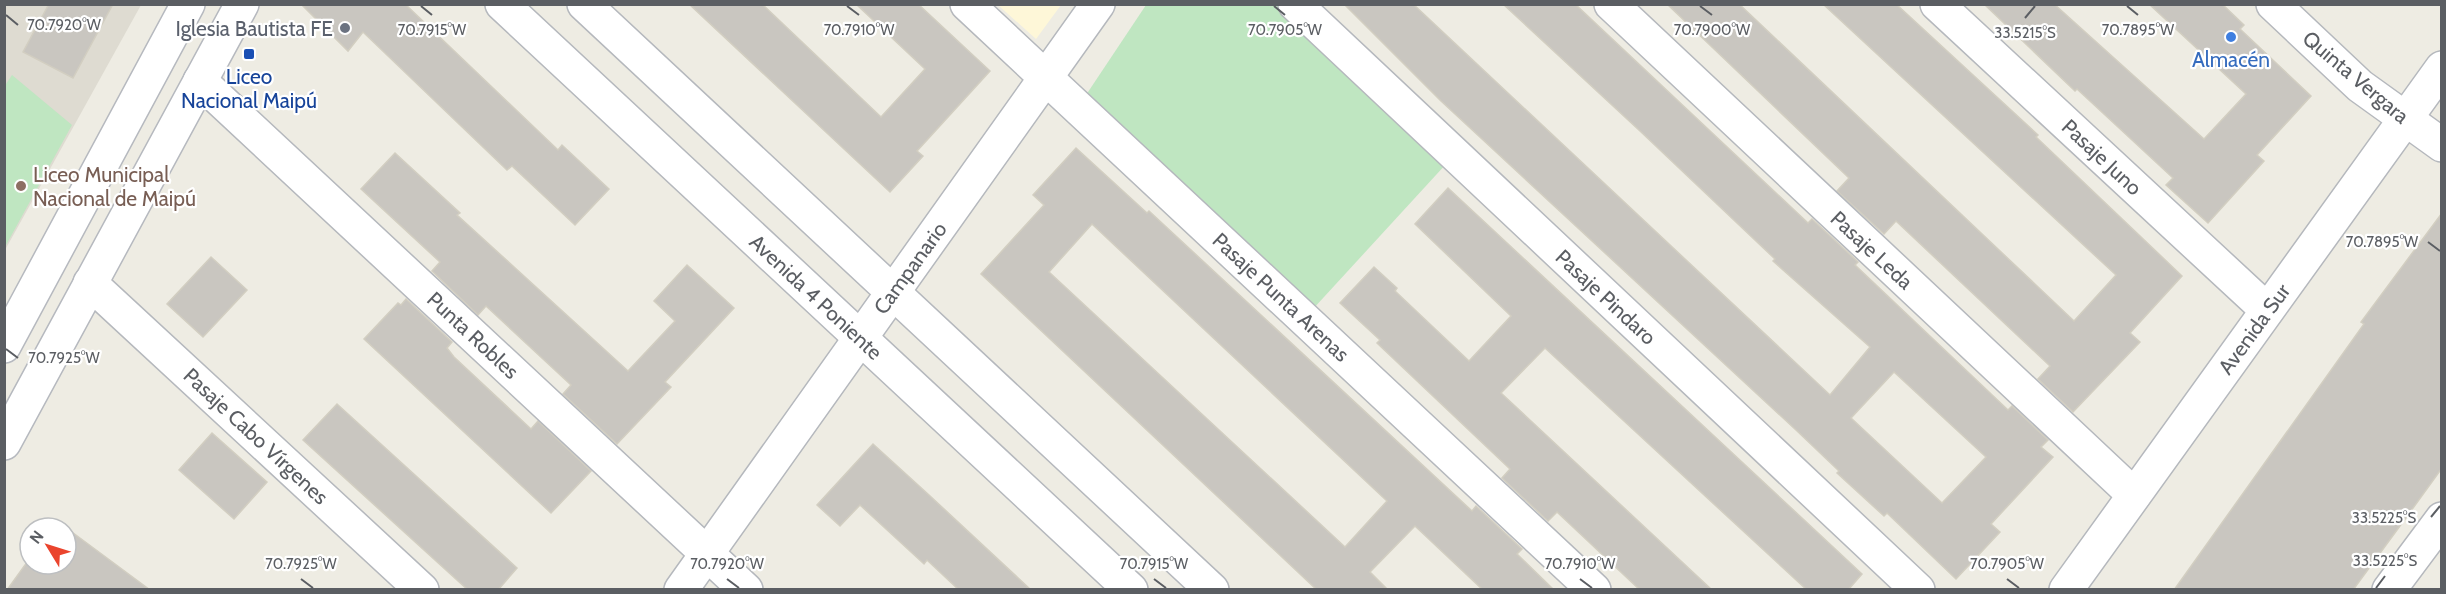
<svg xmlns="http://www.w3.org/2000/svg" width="2446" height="594" viewBox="0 0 2446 594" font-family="Cabin,sans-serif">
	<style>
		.commercial { fill: #fef7d8 }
		.education { fill: #dedbd1 }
		.green { fill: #bfe6c1 }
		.building { fill: #c9c6c0; stroke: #d2cec1; stroke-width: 1.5; fill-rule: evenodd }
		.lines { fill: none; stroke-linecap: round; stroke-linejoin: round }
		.minor-casing { stroke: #b5b8bd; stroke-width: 36 }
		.tertiary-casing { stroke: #b5b8bd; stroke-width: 36 }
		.secondary-casing { stroke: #b6b9bf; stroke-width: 36 }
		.minor { stroke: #fff; stroke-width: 33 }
		.tertiary { stroke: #fff; stroke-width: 33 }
		.secondary { stroke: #fff; stroke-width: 33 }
		.ticks { fill: none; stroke: #5b5e63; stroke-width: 2 }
		.worship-dot { fill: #6b7280; stroke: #fff; stroke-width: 2 }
		.shop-dot { fill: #3f7fe0; stroke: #fff; stroke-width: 2 }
		.transit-dot { fill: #1a4fb4; stroke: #fff; stroke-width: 2 }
		.education-dot { fill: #8d6e63; stroke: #fff; stroke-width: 2 }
		.labels { text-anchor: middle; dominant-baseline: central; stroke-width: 4.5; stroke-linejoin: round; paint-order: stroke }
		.worship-label { font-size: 21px; fill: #5b616d; stroke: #fff; text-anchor: end }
		.shop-label { font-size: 21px; fill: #366cbe; stroke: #fff }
		.transit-label { font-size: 21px; fill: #164399; stroke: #fff }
		.street-label { font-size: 21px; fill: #5b5e63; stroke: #fff }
		.education-label { font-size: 21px; fill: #785e54; stroke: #fff; text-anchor: start }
		.ticks-label { font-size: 15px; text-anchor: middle; fill: #5b5e63; stroke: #fff; stroke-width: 4.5; stroke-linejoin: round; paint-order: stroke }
	</style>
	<rect width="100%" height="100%" fill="#eeece3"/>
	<!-- commercial -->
	<polygon class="commercial" points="998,5 1061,5 1036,39"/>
	<!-- education -->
	<polygon class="education" points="5,5 141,5 5,250"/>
	<!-- green -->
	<g class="green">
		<polygon points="1146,5 1277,5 1447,163 1313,309 1084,98"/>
		<polygon points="12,75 72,125 5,247 4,87"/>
	</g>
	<!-- building -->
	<g class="building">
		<polygon points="49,4 113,4 73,78 23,52"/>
		<polygon points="301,4 405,4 558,150 562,145 609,189 575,225 512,166 507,170 363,32 348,51"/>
		<polygon points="689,4 762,4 881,117 925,69 856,4 918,4 990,71 917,151 923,156 890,192"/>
		<path d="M 1344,4 L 1413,4 L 1830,395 L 1870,347 L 1773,261 L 1775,259 L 1640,131 L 1503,4 L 1575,4 L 1808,223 L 1812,219 L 1858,262 L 1855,265 L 2008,410 L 2012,406 L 2048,440 L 2041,447 L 2053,457 L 1991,524 L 2000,532 L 1956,579 L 1887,513 L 1884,516 L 1837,473 L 1839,471 L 1796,430 L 1441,101 ZM 1894,372 L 1986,457 L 1942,503 L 1851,418 Z"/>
		<polygon points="1667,4 1739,4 2074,321 2116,275 1823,4 1896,4 2038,135 2036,137 2182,276 2130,333 2140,342 2073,412 2038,379 2050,366 1896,221 1884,234 1837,191 1849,178"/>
		<polygon points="1984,4 2054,4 2204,139 2246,94 2149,4 2222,4 2244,25 2240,29 2311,96 2257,155 2264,161 2208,223 2166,185 2173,178 2077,89 2075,91"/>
		<path d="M 1076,148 L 1147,213 L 1149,211 L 1472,511 L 1476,506 L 1522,549 L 1517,554 L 1554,590 L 1483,590 L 1415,526 L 1370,572 L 1388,590 L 1317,590 L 981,274 L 1044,205 L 1033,195 ZM 1092,224 L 1387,501 L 1345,547 L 1049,272 Z"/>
		<polygon points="395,153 460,213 457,215 628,371 675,321 654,301 687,265 734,308 665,382 671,387 617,444 563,394 571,385 486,306 478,315 432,271 440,262 361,189"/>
		<polygon points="1448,188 1862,574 1848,590 1807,590 1545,348 1501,393 1712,590 1640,590 1557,512 1548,521 1502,478 1510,469 1377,343 1380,340 1340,303 1374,267 1397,288 1395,291 1469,361 1511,316 1415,224"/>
		<polygon points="2442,213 2442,468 2408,515 2353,590 2174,590 2364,324 2361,322"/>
		<polygon points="211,257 247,290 203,337 167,304"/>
		<polygon points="406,299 452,342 447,348 454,357 531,429 538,421 591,471 551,513 364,339 398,303 401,305"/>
		<polygon points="337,404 517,568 498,590 468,590 303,440"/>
		<polygon points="212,433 267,482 234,519 179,470"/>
		<polygon points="873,444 929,495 1031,590 959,590 927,560 924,564 860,505 840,526 817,505"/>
		<polygon points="57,521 150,590 7,590 30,558 30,564 66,564 66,528 52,528"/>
	</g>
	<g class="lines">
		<defs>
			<g id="minor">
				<polyline points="967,4 1594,590"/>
				<polyline points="1295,4 1918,590"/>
				<polyline points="1611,4 2134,495"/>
				<polyline points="1937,4 2267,310"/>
				<polyline points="2273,4 2360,86 2442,145"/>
				<polyline points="200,81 746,590"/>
				<polyline points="90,283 422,590"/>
				<polyline points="681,590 1098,4"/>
				<polyline points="2389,590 2442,519"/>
			</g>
			<g id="tertiary">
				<polyline points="502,4 1131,590"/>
				<polyline points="584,4 1212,590"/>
				<polyline points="2066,590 2442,68"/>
			</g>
			<g id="secondary">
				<polyline points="4,346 188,4"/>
				<polyline points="4,443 242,4"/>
			</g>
		</defs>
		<!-- minor casing -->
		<use href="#minor" class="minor-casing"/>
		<!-- tertiary casing -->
		<use href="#tertiary" class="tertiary-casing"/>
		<!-- secondary casing -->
		<use href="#secondary" class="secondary-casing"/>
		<!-- minor -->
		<use href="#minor" class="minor"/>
		<!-- tertiary -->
		<use href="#tertiary" class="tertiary"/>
		<!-- secondary -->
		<use href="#secondary" class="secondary"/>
	</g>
	<!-- ticks -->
	<path class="ticks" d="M 421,6 L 432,15M 847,6 L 859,15M 1274,6 L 1285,15M 1700,6 L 1712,15M 2127,6 L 2138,15M 6,15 L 18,25M 2025,18 L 2035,6M 2428,242 L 2440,251M 6,349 L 18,358M 2431,517 L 2440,506M 301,579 L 313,588M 727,579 L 739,588M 1154,579 L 1166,588M 1580,579 L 1592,588M 2007,579 L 2019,588M 2376,588 L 2385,576"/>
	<!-- markers -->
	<circle class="worship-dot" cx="345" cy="28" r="6"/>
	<circle class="shop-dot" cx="2231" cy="37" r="6"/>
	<rect class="transit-dot" x="243" y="48" width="12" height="12" rx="3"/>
	<circle class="education-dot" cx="21" cy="186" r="6"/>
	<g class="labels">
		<!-- worship labels -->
		<g class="worship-label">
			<text x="333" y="28">Iglesia Bautista FE</text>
		</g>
		<!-- shop labels -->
		<g class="shop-label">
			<text x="2231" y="59">Almacén</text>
		</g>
		<!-- transit labels -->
		<g class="transit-label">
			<text x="249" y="76">Liceo<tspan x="249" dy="24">Nacional Maipú</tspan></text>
		</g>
		<!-- street labels -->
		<g class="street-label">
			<text transform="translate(2356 77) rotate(40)">Quinta Vergara</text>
			<text transform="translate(2102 157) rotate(43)">Pasaje Juno</text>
			<text transform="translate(1872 250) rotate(43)">Pasaje Leda</text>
			<text transform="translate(910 268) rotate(-54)">Campanario</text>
			<text transform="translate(816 297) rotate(43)">Avenida 4 Poniente</text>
			<text transform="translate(1281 297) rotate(43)">Pasaje Punta Arenas</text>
			<text transform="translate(1606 297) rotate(43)">Pasaje Pindaro</text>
			<text transform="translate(2254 329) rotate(-54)">Avenida Sur</text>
			<text transform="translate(473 335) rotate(43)">Punta Robles</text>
			<text transform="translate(256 436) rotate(43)">Pasaje Cabo Vírgenes</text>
		</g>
		<!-- education labels -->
		<g class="education-label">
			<text x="33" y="174">Liceo Municipal<tspan x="33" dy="24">Nacional de Maipú</tspan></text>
		</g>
	</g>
	<g class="ticks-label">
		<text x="64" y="30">70.7920°W</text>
		<text x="432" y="35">70.7915°W</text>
		<text x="859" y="35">70.7910°W</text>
		<text x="1285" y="35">70.7905°W</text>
		<text x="1712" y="35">70.7900°W</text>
		<text x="2138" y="35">70.7895°W</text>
		<text x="2025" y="38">33.5215°S</text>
		<text x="2382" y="247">70.7895°W</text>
		<text x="64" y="363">70.7925°W</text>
		<text x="2384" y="523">33.5225°S</text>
		<text x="2385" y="566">33.5225°S</text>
		<text x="301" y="569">70.7925°W</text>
		<text x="727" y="569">70.7920°W</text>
		<text x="1154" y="569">70.7915°W</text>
		<text x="1580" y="569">70.7910°W</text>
		<text x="2007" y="569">70.7905°W</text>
	</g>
	<!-- border -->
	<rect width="2446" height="594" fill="none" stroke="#5b5e63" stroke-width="12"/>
	<!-- north arrow -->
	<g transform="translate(48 546) rotate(308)"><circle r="28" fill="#ffffff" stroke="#bdbfc1" stroke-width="1.5"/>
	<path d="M0-4.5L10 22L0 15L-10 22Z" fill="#ea442d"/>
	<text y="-9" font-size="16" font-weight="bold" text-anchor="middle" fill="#5b5e63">N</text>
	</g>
</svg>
